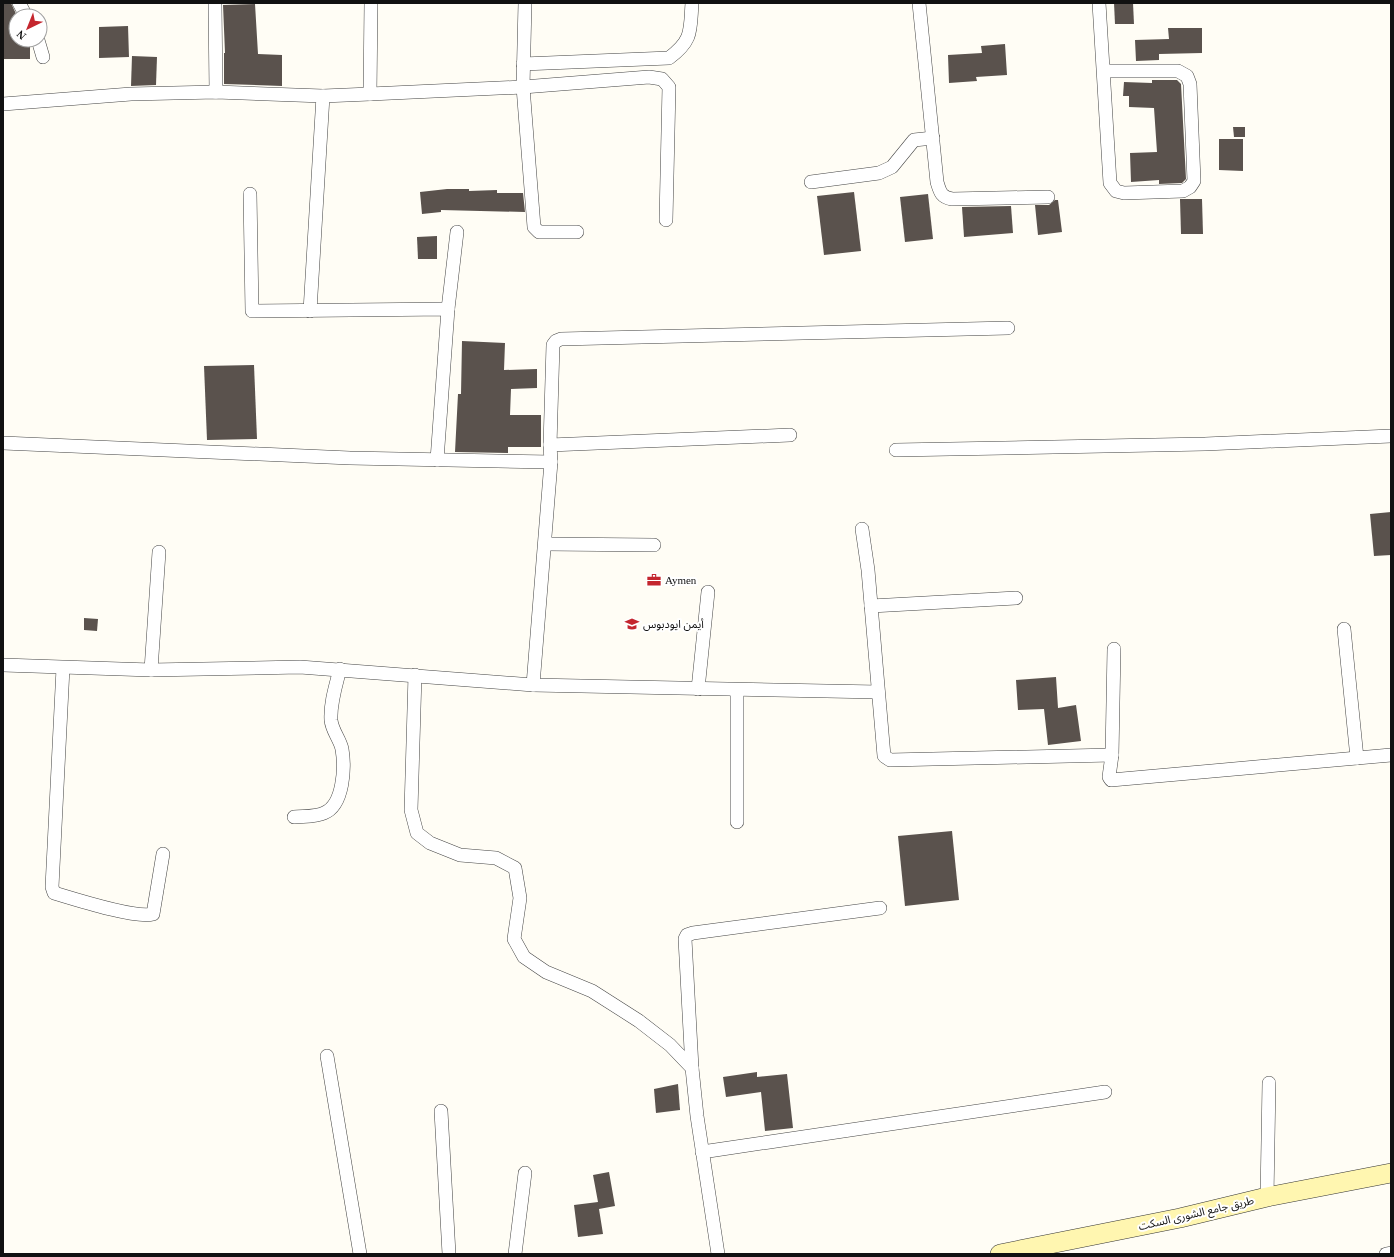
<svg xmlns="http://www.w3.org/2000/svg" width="1394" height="1257" viewBox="0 0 1394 1257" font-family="'Times New Roman','Noto Sans Arabic',serif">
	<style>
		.building { fill: #5a524d }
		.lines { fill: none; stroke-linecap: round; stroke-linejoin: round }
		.minor-casing { stroke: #444; stroke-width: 14 }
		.secondary-casing { stroke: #333; stroke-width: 20 }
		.minor { stroke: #fff; stroke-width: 13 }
		.secondary { stroke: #fff6b0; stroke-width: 19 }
		.labels { text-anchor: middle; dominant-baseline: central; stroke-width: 4; stroke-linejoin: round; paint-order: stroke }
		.poi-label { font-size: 11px; fill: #111; stroke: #fff; text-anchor: start }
		.street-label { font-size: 11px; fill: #111; stroke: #fff }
	</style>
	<rect width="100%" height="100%" fill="#fffdf5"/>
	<!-- building -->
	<g class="building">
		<polygon points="3,3 11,3 17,16 16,40 30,40 30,59 3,59"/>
		<polygon points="1114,3 1133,3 1134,24 1115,24"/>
		<polygon points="255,4 258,54 282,55 282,86 224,84 224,53 225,53 223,5"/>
		<polygon points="128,26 129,57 99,58 99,27"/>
		<polygon points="1168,28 1202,28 1202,53 1159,54 1159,60 1136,61 1135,40 1169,39"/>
		<polygon points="1005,44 1007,75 976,77 977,81 949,83 948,55 982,53 981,46"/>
		<polygon points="132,56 157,57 156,85 131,86"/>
		<polygon points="1152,80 1177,80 1181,84 1186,179 1182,183 1159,184 1159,180 1131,182 1130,153 1157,152 1154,108 1129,107 1129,96 1123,96 1124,82 1152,83"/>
		<polygon points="1233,127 1245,127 1245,137 1234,137"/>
		<polygon points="1219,139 1243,139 1243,171 1219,170"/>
		<polygon points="447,189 469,189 469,191 497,190 497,193 523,193 525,212 441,210 441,212 422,214 420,192"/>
		<polygon points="854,192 861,251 824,255 817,196"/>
		<polygon points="928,194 933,239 905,242 900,197"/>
		<polygon points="1180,199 1202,199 1203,234 1181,234"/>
		<polygon points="1055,200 1058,200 1062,232 1038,235 1035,205 1049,205"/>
		<polygon points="1011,206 1013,233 964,237 962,207"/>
		<polygon points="437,236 437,259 418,259 417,237"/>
		<polygon points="462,341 505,343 504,370 537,369 537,388 511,389 510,415 541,415 541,447 508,447 508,453 455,452 458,394 461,394"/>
		<polygon points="254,365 257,439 207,440 204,366"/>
		<polygon points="1391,512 1391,555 1374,556 1370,514"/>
		<polygon points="84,618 98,619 97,631 84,630"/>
		<polygon points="1056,677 1058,708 1076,705 1081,741 1048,745 1044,709 1018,710 1016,680"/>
		<polygon points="952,831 959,900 905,906 898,836"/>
		<polygon points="757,1072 757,1077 787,1074 793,1128 765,1131 761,1092 726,1097 723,1077"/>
		<polygon points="678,1084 680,1110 656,1113 654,1089"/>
		<polygon points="609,1172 615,1206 599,1209 603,1234 578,1237 574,1205 598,1202 593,1175"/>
	</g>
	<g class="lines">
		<defs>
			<g id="minor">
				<polyline points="19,3 26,16"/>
				<polyline points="525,3 523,87 534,227 539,232 577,232"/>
				<path d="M 919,3 L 937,182 C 940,192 941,197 952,199 L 1048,197"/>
				<polyline points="1099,3 1110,183 1116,191 1124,193 1183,191 1190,187 1194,181 1190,84 1187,76 1178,71 1104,71"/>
				<polyline points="215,4 216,92"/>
				<polyline points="38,40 43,57"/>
				<path d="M 523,64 L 669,58 C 693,40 690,31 692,3"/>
				<polyline points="370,94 371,3"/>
				<polyline points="3,104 131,94 216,92 323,96 370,94 523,87 649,77 662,79 669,87 666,220"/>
				<polyline points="811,182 879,173 892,167 914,140 933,138"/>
				<polyline points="250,194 252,311 448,309 437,460"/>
				<polyline points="448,309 457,232"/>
				<polyline points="310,311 323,96"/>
				<polyline points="3,443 350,458 551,462"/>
				<polyline points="550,445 790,435"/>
				<polyline points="896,450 1205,444 1391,436"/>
				<polyline points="862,529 868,570 884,756 890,760 1112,755"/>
				<polyline points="546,544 654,545"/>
				<polyline points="871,606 1016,598"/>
				<polyline points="1344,629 1357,758"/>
				<polyline points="1114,649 1112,755 1109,777 1111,780 1391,755"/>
				<polyline points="3,665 151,670 300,667 533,685 878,692"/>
				<path d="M 63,668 L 52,887 L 54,893 C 74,899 136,919 153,914 L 163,854"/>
				<polyline points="151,670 159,552"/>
				<polyline points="415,675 411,810 417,833 430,843 460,855 496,858 515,868 520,898 514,939 524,957 546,972 592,991 639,1021 670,1045 692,1068 697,1116 718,1254"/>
				<polyline points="533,685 551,462 550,445 553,345 556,341 561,339 1008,328"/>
				<polyline points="698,689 708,592"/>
				<path d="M 294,817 C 304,816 316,817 324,813 C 344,805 345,767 342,749 C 340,739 332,731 331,720 C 330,703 336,685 340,669"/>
				<polyline points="737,822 737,690"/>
				<polyline points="327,1056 360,1254"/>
				<polyline points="692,1068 685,939 687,935 693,933 880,908"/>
				<polyline points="441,1111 449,1254"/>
				<polyline points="702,1152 1105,1092"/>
				<polyline points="1267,1197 1269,1083"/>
				<polyline points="515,1254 525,1173"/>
				<polyline points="1386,1254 1391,1253"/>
			</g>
			<polyline id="secondary" points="1000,1254 1180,1218 1267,1197 1391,1173"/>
		</defs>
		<!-- minor casing -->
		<use href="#minor" class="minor-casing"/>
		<!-- secondary casing -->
		<use href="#secondary" class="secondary-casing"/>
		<!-- minor -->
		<use href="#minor" class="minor"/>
		<!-- secondary -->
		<use href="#secondary" class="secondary"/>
	</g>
	<!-- icons -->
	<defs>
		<symbol id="office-bare" viewBox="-9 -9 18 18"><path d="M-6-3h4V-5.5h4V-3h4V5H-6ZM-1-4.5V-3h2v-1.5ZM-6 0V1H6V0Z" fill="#c4262e" stroke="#fff" stroke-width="2.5" paint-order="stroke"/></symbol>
		<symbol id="school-bare" viewBox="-9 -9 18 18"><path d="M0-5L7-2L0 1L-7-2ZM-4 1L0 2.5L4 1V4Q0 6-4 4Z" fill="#c4262e" stroke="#fff" stroke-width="2.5" paint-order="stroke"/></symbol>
	</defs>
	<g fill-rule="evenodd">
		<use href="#office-bare" x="644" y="570" width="20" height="20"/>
		<use href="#school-bare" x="622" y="614" width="20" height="20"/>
	</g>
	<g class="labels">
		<!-- poi labels -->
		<g class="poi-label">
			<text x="665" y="580">Aymen</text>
			<text x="643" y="624">أيمن ايودبوس</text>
		</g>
		<!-- street labels -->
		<g class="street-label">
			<text transform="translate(1196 1213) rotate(-13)">طريق جامع الشورى السكت</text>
		</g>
	</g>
	<!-- border -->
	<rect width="1394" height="1257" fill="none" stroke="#111111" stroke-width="8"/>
	<!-- north arrow -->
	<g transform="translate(28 28) rotate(223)"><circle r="19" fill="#ffffff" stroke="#a0a0a0"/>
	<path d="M0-3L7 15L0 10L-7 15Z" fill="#c4262e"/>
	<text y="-6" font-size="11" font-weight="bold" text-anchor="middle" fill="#111111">N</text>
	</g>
</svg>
